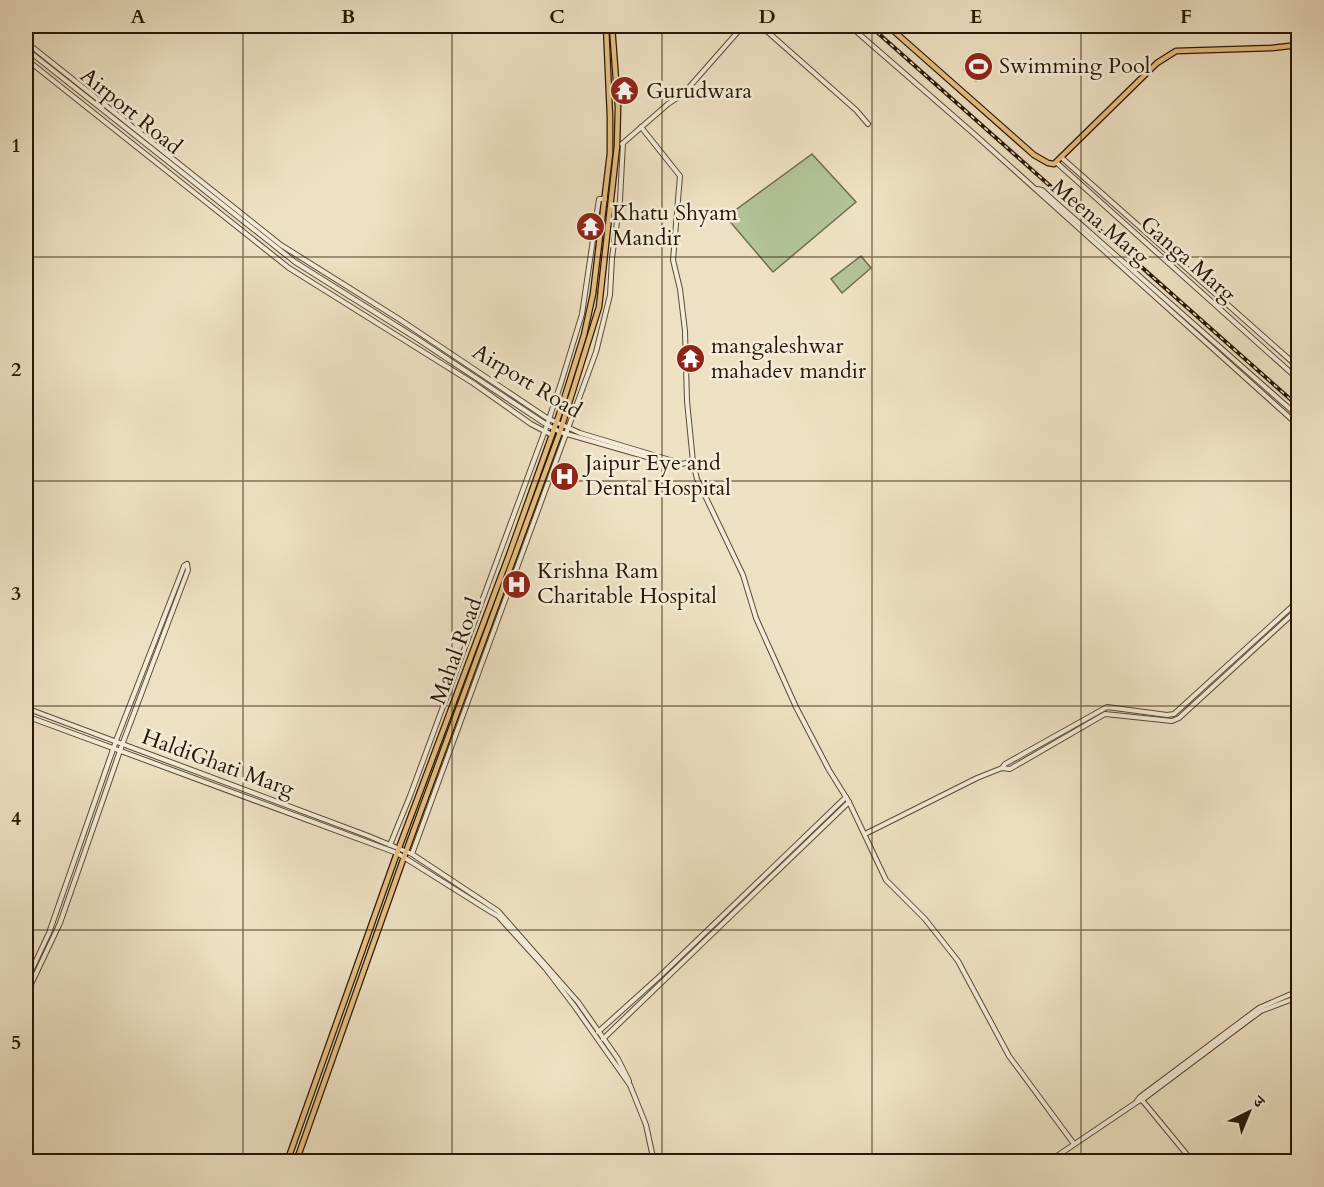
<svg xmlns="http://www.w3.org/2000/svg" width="1324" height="1187" viewBox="0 0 1324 1187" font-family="Cardo,'Noto Serif Devanagari',serif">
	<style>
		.green { fill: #b3c498; stroke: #6e6d4e; stroke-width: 1.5 }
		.water { fill: #9fbbbf; stroke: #6f7974; stroke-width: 1.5 }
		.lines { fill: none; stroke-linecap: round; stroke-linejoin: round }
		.minor-casing { stroke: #5a4934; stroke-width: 6 }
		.major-casing { stroke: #281604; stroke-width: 7 }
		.minor { stroke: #f4ecd8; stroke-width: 4 }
		.major { stroke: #e7c082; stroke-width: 4.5 }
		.rail-casing { stroke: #281604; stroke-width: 4 }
		.rail { stroke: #f4ecd8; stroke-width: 1.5; stroke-dasharray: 4.5; stroke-linecap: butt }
		.grid { fill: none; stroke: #281604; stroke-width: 1.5; stroke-opacity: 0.55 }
		.labels { text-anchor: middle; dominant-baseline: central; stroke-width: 5; stroke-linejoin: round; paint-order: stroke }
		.poi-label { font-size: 22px; fill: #281604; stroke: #f4ecd8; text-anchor: start }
		.street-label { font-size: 22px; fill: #281604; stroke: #f4ecd8 }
		.neatline { fill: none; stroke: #281604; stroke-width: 2 }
		.grid-label { font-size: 20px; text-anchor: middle; font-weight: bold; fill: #281604 }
	</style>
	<rect width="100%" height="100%" fill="#eee1c3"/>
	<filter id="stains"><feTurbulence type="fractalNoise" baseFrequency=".00333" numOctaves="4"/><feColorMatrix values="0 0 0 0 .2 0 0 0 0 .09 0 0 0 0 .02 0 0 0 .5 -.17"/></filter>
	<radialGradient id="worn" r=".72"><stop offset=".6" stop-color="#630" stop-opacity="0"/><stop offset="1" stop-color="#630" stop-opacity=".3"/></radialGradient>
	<!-- green -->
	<g class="green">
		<polygon points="812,154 856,202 773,272 726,217"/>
		<polygon points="861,256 871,268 842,293 831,279"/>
	</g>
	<!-- water -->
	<polygon class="water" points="979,53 991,64 976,81 964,69"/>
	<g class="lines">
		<defs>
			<g id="minor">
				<polyline points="761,26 856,110 868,124"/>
				<polyline points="850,26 973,133 1298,425"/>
				<polyline points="26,42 281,245 399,319 547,418 580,433 680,463"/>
				<polyline points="26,49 295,262 416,338 544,423 560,432 675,465 693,462 697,479 743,575 756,618 796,707 829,770 849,802 886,880 925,919 958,961 1009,1056 1074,1144"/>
				<polyline points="26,59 289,268 473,383 531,424 552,435"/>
				<polyline points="641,127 680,176 673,260 680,289 685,331 687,401 693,462"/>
				<polyline points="622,144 668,104 684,93 743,26"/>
				<polyline points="1062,158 1298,367"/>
				<polyline points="1057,163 1298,379"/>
				<polyline points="1037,189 1042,190 1053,200 1298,416"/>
				<polyline points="26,708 366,835 412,854 498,911 578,1002 618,1059 629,1081"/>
				<polyline points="26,716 397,853 491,912 498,916 546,969 575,1007 630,1085 646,1125 654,1162"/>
				<polyline points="1002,768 1005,764 1107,707 1167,715 1174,714 1298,601"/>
				<polyline points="865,834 977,778 1002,768 1010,769 1105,714 1172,721 1179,718 1298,609"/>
				<polyline points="390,845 410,796 547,425 561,383 582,314 599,199 605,199"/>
				<polyline points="412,854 596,352 610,295 612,258 620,200 623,143"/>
				<polyline points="26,982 49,933 117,738 184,566 187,564"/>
				<polyline points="26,995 60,923 122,745 188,570 187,564"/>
				<polyline points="598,1032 659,977 846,797"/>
				<polyline points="603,1039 849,802"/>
				<polyline points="1142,1100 1193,1162"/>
				<polyline points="1137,1101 1140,1097 1259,1008 1298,991"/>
				<polyline points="1048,1162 1137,1102 1142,1100 1250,1019 1261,1011 1298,997"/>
			</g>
			<g id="major">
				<polyline points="888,26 1034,155 1048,163 1054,164 1157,63 1176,51 1272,48 1298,45"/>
				<polyline points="287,1162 397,853 509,555 559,415 584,335 593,294 610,153 610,117 606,26"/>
				<polyline points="296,1162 404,857 560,432 599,307 617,146 618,107 612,26"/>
			</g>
		</defs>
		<!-- minor casing -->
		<use href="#minor" class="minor-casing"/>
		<!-- major casing -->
		<use href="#major" class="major-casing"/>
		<!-- minor -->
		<use href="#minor" class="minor"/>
		<!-- major -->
		<use href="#major" class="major"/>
		<defs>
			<polyline id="rail" points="870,26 1298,406"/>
		</defs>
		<!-- rail casing -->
		<use href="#rail" class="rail-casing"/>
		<!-- rail -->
		<use href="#rail" class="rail"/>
	</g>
	<!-- grid -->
	<path class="grid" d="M 243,26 L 243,1162M 452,26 L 452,1162M 662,26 L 662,1162M 872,26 L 872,1162M 1081,26 L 1081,1162M 26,257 L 1298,257M 26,481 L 1298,481M 26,706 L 1298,706M 26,930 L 1298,930"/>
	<!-- icons -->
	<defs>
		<symbol id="stadium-disc" viewBox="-11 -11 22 22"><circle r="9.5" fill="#8f2418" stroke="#f4ecd8"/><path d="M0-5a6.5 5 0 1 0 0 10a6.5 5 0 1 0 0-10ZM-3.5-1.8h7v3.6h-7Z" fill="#fff"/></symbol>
		<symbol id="temple-disc" viewBox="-11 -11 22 22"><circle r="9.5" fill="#8f2418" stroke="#f4ecd8"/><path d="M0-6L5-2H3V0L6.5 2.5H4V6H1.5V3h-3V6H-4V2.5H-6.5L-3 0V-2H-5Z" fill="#fff"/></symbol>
		<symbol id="hospital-disc" viewBox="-11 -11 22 22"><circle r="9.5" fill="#8f2418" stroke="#f4ecd8"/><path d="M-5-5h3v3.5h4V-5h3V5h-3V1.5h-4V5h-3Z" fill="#fff"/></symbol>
	</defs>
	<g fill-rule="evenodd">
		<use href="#stadium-disc" x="962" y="50" width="33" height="33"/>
		<use href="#temple-disc" x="608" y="74" width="33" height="33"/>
		<use href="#temple-disc" x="574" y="210" width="33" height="33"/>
		<use href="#temple-disc" x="674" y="342" width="33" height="33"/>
		<use href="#hospital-disc" x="548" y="460" width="33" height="33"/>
		<use href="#hospital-disc" x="500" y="568" width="33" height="33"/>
	</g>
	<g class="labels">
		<!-- poi labels -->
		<g class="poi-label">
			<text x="999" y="66">Swimming Pool</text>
			<text x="646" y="91">Gurudwara</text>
			<text x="612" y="213">Khatu Shyam<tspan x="612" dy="25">Mandir</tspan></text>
			<text x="711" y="346">mangaleshwar<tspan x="711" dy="25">mahadev mandir</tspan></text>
			<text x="585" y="463">Jaipur Eye and<tspan x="585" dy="25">Dental Hospital</tspan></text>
			<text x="537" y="571">Krishna Ram<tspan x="537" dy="25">Charitable Hospital</tspan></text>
		</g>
		<!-- street labels -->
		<g class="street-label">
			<text transform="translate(131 111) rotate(39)">Airport Road</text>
			<text transform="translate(1100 222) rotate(40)">Meena Marg</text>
			<text transform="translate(1188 259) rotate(41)">Ganga Marg</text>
			<text transform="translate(527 381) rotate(31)">Airport Road</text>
			<text transform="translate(456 651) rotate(-70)">Mahal Road</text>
			<text transform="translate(218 763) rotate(20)">HaldiGhati Marg</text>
		</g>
	</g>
	<!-- margin -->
	<rect width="1324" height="1187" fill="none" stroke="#eee1c3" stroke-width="66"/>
	<!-- north arrow -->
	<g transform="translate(1249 1112) rotate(43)" stroke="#f4ecd8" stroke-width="4.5" paint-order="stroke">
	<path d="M0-4.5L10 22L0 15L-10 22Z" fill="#281604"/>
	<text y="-9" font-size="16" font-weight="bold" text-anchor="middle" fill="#281604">उ</text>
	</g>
	<rect x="33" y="33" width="1258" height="1121" class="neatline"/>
	<g class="grid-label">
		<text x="138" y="23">A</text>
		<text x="348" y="23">B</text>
		<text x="557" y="23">C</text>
		<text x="767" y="23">D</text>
		<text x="976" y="23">E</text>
		<text x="1186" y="23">F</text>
		<text x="16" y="152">1</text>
		<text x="16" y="376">2</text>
		<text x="16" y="600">3</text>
		<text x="16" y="825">4</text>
		<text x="16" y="1049">5</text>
	</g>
	<rect width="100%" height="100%" filter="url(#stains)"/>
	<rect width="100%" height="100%" fill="url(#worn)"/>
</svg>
